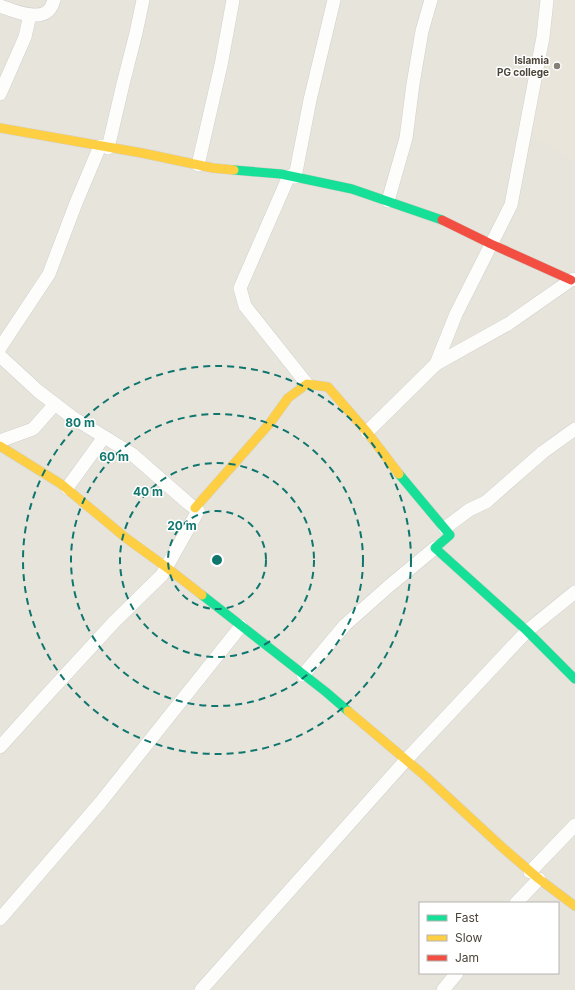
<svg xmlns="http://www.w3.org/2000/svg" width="575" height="990" viewBox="0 0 575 990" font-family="Inter,sans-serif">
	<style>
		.residential { fill: #e7e4dc; fill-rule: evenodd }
		.education { fill: #eae5da }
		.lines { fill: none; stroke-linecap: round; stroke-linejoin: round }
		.street-casing { stroke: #d2d0cb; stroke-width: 14 }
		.fast-casing { stroke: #d3cfc5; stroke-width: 10 }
		.slow-casing { stroke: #d3cfc5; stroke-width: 10 }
		.jam-casing { stroke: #d3cfc5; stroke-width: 10 }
		.street { stroke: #fdfdfc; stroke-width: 13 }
		.fast { stroke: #16e098; stroke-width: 9 }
		.slow { stroke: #ffcf43; stroke-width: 9 }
		.jam { stroke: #f24e42; stroke-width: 9 }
		.ring { fill: none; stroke: #0f766e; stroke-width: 2; stroke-dasharray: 7 5 }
		.poi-dot { fill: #868178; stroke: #fff; stroke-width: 1.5 }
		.labels { text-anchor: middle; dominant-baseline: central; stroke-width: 3; stroke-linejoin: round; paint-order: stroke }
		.poi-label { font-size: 10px; font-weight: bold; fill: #4b4439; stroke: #fff; text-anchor: end }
		.centre { fill: #0f766e; stroke: #fff; stroke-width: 2 }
		.ring-label { font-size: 12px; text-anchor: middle; font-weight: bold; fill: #0f766e; stroke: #fff; stroke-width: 3; stroke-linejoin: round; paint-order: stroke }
	</style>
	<rect width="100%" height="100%" fill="#f4f2ee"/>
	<!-- residential -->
	<path class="residential" d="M 0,0 L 575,0 L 575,990 L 0,990 ZM 420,903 L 558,903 L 558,973 L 420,973 Z"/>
	<!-- education -->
	<polygon class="education" points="553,0 575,0 575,161 525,131"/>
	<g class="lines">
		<defs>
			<g id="street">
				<path d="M 0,6 C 12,10 37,21 48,11 C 51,8 53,4 54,0"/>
				<polyline points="0,94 25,37 30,15"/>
				<polyline points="108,148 123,84 136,33 143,0"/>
				<polyline points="198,165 221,65 233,0"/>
				<polyline points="289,176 240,288 245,306 307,384"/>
				<polyline points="295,177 310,100 334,0"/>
				<polyline points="388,201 406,138 413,84 422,31 431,0"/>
				<polyline points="0,348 49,274 76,203 100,146"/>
				<polyline points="0,356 38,391 72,417 132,454 188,503 198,511 162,575 114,622 45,697 0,747"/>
				<polyline points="436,364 456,314 511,205 543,37 547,0"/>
				<polyline points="367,432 436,364 508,324 571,280 575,279"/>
				<polyline points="0,441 33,429 55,404"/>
				<polyline points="67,488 104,437"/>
				<polyline points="445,528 469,510 486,502 543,452 575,429"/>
				<polyline points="303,675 345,625 389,586 435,548"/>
				<polyline points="530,872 575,825"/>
				<polyline points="516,903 539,879"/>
				<polyline points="0,919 100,803 241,626"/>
				<polyline points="201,990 406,760 527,631 575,592"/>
				<polyline points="443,990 457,973"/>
			</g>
			<g id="fast">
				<polyline points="234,170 281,174 352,189 442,220"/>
				<polyline points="399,474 450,535 435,548 527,631 575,679"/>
				<polyline points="202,595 326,692 348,711"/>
			</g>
			<g id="slow">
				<polyline points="0,128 142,153 213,168 234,170"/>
				<polyline points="0,446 61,484 126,538 166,567 202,595"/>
				<polyline points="195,508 270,423 288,398 307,384 328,387 367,432 399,474"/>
				<polyline points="348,711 424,775 503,848 539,879 575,906"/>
			</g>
			<polyline id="jam" points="442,220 491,244 571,280"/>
		</defs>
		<!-- street casing -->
		<use href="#street" class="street-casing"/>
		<!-- fast casing -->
		<use href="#fast" class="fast-casing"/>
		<!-- slow casing -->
		<use href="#slow" class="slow-casing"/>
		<!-- jam casing -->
		<use href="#jam" class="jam-casing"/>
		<!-- street -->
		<use href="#street" class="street"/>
		<!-- fast -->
		<use href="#fast" class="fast"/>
		<!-- slow -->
		<use href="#slow" class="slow"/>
		<!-- jam -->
		<use href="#jam" class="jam"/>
	</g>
	<!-- distance rings -->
	<g class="ring">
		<circle cx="217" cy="560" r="49"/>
		<circle cx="217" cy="560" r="97"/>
		<circle cx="217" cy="560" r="146"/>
		<circle cx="217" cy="560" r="194"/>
	</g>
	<!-- markers -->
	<circle class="poi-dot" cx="557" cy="66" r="4"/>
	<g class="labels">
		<!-- poi labels -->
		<g class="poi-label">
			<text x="549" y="60">Islamia<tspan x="549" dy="12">PG college</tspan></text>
		</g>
	</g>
	<circle cx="217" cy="560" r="6" class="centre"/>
	<g class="ring-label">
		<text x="80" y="427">80 m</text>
		<text x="114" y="461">60 m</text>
		<text x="148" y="496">40 m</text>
		<text x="182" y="530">20 m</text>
	</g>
	<!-- legend -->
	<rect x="419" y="902" width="140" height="72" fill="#ffffff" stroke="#b7b4b0"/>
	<rect x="427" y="915" width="20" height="6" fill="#16e098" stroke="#b7b4b0"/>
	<text x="455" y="922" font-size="12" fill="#4b4439">Fast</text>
	<rect x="427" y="935" width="20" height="6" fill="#ffcf43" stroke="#b7b4b0"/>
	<text x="455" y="942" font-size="12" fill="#4b4439">Slow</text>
	<rect x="427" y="955" width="20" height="6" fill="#f24e42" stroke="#b7b4b0"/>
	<text x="455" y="962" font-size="12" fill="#4b4439">Jam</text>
</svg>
